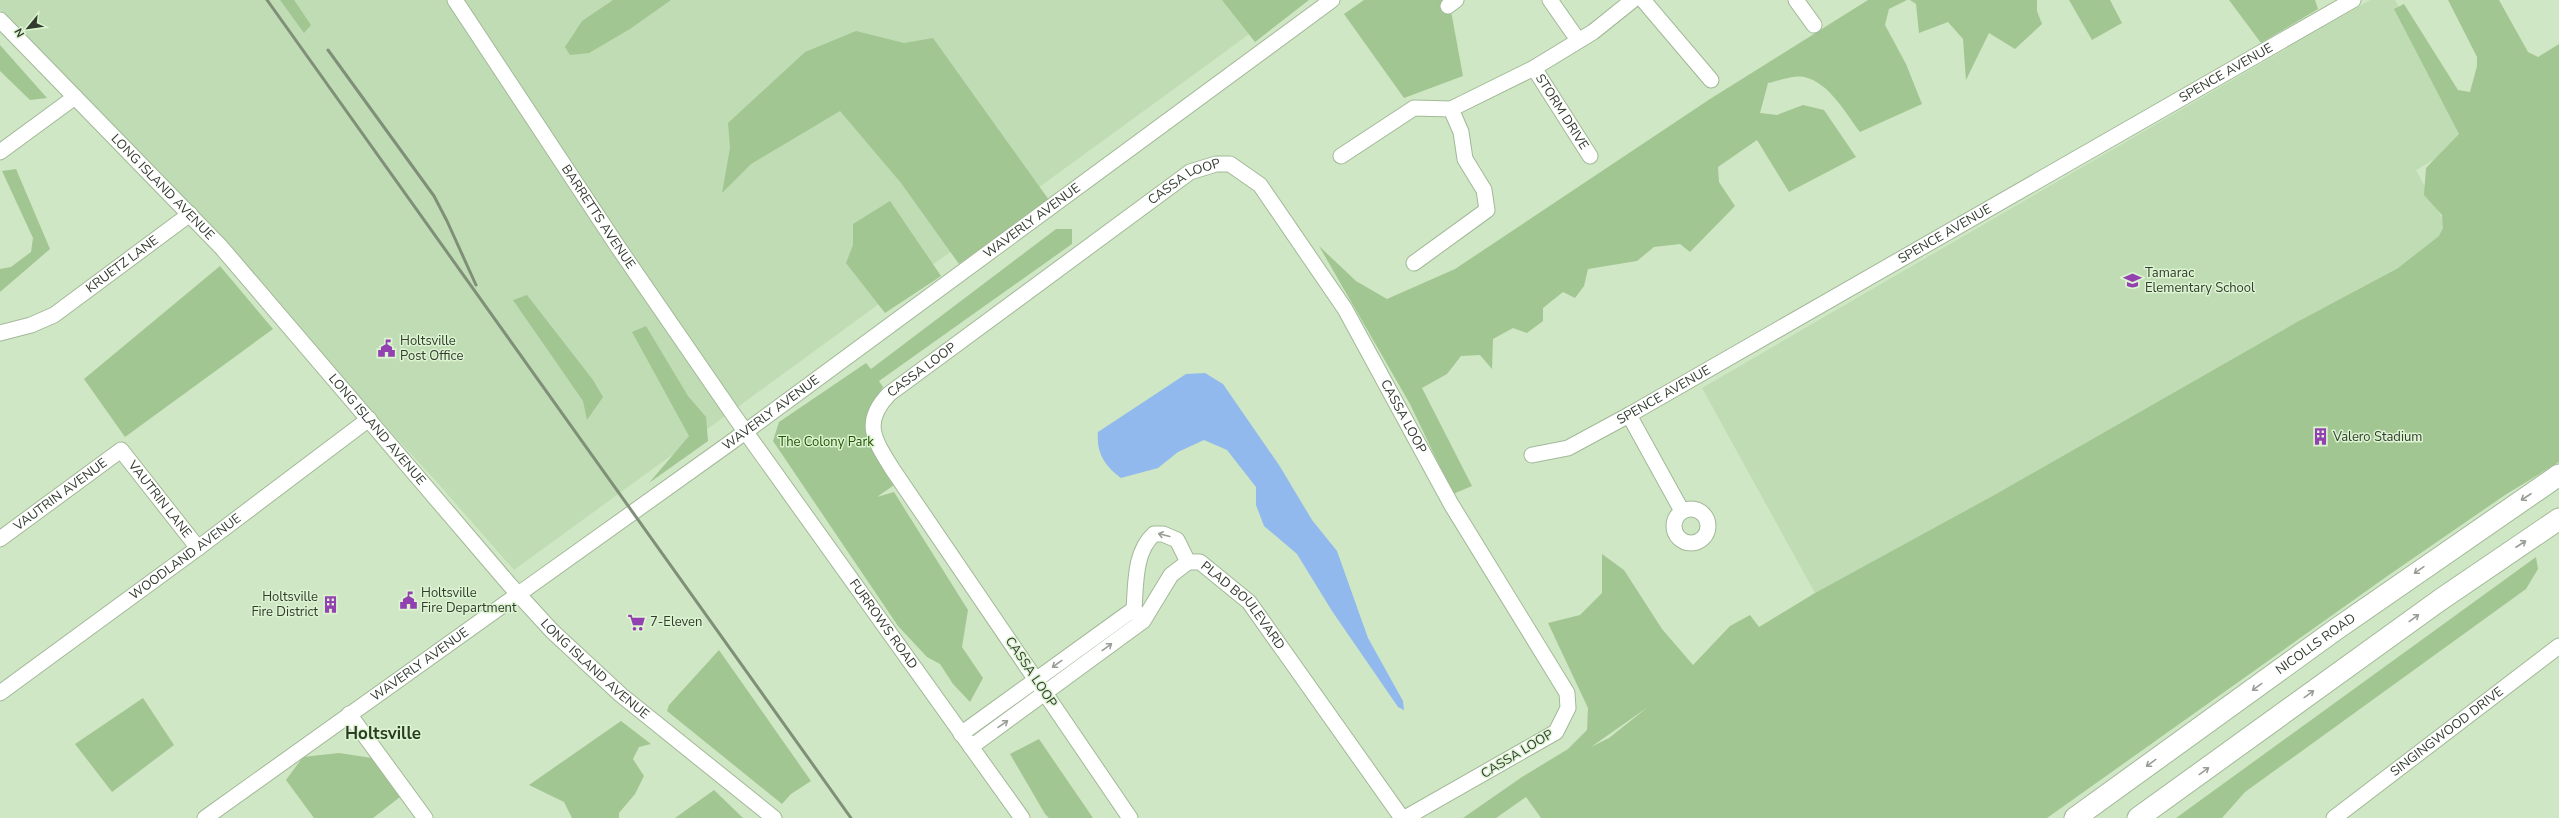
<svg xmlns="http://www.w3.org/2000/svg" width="2559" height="818" viewBox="0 0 2559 818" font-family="'Nunito Sans',sans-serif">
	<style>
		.built { fill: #c0dcb4 }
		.green { fill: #a2c692; fill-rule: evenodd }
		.water { fill: #91b9ee }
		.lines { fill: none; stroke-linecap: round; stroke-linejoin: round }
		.minor-casing { stroke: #a2b998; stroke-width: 17 }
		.highway-casing { stroke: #a2b998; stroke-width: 23 }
		.minor { stroke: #fff; stroke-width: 15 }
		.highway { stroke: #fff; stroke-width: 21 }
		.rail { stroke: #809078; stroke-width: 3 }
		.oneway { stroke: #989d96 }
		.labels { text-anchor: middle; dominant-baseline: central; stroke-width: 3; stroke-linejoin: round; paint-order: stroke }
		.street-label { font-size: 13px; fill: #323b2e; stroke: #dcf4d1 }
		.poi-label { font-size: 13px; fill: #323b2e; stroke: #dcf4d1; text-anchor: start }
		.park-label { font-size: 13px; fill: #235200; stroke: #dcf4d1 }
		.district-label { font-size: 17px; font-weight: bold; fill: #2a3d22; stroke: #dcf4d1 }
	</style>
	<rect width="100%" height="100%" fill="#cfe7c4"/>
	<!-- built -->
	<g class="built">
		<polygon points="0,0 1296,0 514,570 436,481 0,10"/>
		<polygon points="2370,0 2395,0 2472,138 2416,170 2453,238 2297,322 1996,494 1815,593 1702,388"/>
	</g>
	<!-- green -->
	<g class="green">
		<polygon points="280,0 294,0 311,25 304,33"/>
		<polygon points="613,0 671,0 630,29 589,53 570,55 565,47 582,21"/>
		<polygon points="1222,0 1309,0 1255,42"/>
		<polygon points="1364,0 1449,0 1463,76 1404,98 1344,14"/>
		<path d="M 1868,0 L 1907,0 L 1889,9 L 1885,25 L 1906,64 L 1922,104 L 1860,132 C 1846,114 1829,82 1804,77 C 1794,75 1778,81 1768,83 L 1760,113 L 1777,115 L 1803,105 L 1824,110 L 1856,157 L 1789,192 L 1757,140 L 1718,167 L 1719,182 L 1735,206 L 1690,252 L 1680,244 L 1654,247 L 1637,261 L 1588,269 L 1584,286 L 1575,298 L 1563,292 L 1543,308 L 1543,321 L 1527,333 L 1513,328 L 1493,339 L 1492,369 L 1480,355 L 1461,356 L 1447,374 L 1422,388 L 1472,486 L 1453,494 L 1410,404 L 1319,246 L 1356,281 L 1387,299 L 1455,269 L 1710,99 Z"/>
		<polygon points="1910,0 2037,0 2037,11 2042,24 2015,49 1989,33 1966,80 1963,39 1948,22 1919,33 1916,4"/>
		<polygon points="2069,0 2110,0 2122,23 2092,40"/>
		<polygon points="2229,0 2315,0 2318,9 2261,43"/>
		<path d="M 2448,0 L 2499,0 L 2528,52 L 2538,57 L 2559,44 L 2559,462 L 2505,495 L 2386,577 L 2047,818 L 1541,818 L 1526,797 L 1496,818 L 1463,818 L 1522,777 L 1568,749 L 1587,730 L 1588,708 L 1548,623 L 1580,615 L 1602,593 L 1602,554 L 1624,570 L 1662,629 L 1693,665 L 1730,626 L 1750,615 L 1759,627 L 1815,593 L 1996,494 L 2297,322 L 2398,268 L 2439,236 L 2443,228 L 2442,215 L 2424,195 L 2426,168 L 2459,134 L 2394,9 L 2404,4 L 2458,90 L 2470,92 L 2477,66 L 2477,57 ZM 1648,707 L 1609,738 L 1591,747 Z"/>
		<polygon points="856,31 904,43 933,38 1049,200 959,264 901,183 840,111 751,164 722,193 730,148 728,123 805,52"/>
		<polygon points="0,45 47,98 30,100 0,71"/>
		<polygon points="16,169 50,249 0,292 0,269 11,267 31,252 33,238 2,171"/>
		<polygon points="890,201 941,276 885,313 846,263 853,245 853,224"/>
		<path d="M 1056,229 L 1072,229 L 1072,244 L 879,381 L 883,387 C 855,429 869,447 894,485 L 877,497 L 894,492 L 968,610 L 962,647 L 983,678 L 970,702 L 953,684 L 940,664 L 927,657 L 898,626 L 773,441 L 779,422 L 866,363 L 871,369 Z"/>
		<polygon points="220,266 273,329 125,437 84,379"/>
		<polygon points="527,295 593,380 603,397 587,420 583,401 513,300"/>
		<polygon points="646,326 688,396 706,417 708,441 649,483 689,436 632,332"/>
		<polygon points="2536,557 2538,569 2526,589 2245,792 2222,818 2176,818"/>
		<polygon points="719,650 811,781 791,794 782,804 667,711 669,705"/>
		<polygon points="143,698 174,745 112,792 75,744"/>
		<polygon points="621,721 651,744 639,747 633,759 644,776 635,794 619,813 619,818 572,818 564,802 529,785"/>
		<polygon points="1039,739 1093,818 1049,818 1045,814 1010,754"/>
		<polygon points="339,753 372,758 400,797 373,818 314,818 286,780 303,757"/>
		<polygon points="714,790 743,818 675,818"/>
	</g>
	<!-- water -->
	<path class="water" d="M 1205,373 L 1223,384 L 1279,465 L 1312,520 L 1337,551 L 1368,638 L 1403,701 L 1404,710 L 1398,707 L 1332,611 L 1297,554 L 1264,526 L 1256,505 L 1256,487 L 1227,450 L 1204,440 L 1178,452 L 1158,468 L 1121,478 C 1105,466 1096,453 1098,432 L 1186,374 Z"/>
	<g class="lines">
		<defs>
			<g id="minor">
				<path id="s1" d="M 455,0 L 618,247 L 735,417 L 1022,818"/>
				<polyline points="1550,0 1578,40"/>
				<polyline points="1643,0 1711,80"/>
				<polyline points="1796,0 1814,25"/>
				<polyline points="1448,6 1456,0"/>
				<path id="s2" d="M 0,20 L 221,247 L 509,584 L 552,631 L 621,695 L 774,818"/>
				<path id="s3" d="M 1534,68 L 1590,156"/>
				<polyline points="0,152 75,97"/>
				<polyline points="1341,156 1414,108 1451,109 1534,68 1593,32 1633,0"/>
				<polyline points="1414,263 1487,210 1484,190 1465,159 1461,132 1451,109"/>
				<path id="s4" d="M 0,333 L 31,325 L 54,315 L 190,214"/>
				<polyline points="1629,415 1682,511"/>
				<path id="s5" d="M 1532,455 L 1568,448 L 1629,415 L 2353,0"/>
				<circle cx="1691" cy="526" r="17"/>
				<path id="s6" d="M 0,539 L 121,450 L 198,548"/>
				<path d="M 1140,617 L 1134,609 C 1136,584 1134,552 1154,534 L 1163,534 L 1177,540 L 1188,562"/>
				<path id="s7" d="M 0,693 L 198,548 L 369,419"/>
				<polyline points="349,714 425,818"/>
				<polyline points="961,734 1134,609"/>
				<path id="s8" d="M 971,747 L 1143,621 L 1171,575 L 1188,562 L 1200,562 L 1249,602 L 1402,818"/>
				<path id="s9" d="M 205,818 L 730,443 L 1332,0"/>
				<path id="s10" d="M 1130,818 L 893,470 C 875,441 861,423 889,394 L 1190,172 L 1216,164 L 1230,164 L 1260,185 L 1345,309 L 1451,504 L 1567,693 L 1568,708 L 1556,732 L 1405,818"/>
				<path id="s11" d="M 2334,818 L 2559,646"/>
			</g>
			<g id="highway">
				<path id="s12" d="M 2075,818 L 2335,630 L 2559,475"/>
				<polyline points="2138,818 2440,600 2559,519"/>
			</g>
		</defs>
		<!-- minor casing -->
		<use href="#minor" class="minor-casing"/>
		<!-- highway casing -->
		<use href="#highway" class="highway-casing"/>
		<!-- minor -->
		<use href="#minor" class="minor"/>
		<!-- highway -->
		<use href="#highway" class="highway"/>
		<!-- rail -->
		<g class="rail">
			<polyline points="267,0 851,818"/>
			<polyline points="328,50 434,196 447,221 476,285"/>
		</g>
	</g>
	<!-- one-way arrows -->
	<defs><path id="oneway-shaft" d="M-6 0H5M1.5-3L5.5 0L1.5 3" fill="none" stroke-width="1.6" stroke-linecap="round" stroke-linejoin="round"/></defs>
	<g class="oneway">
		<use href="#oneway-shaft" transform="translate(2526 497) rotate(147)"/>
		<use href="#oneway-shaft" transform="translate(1164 535) rotate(-166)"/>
		<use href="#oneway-shaft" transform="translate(2521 544) rotate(-33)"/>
		<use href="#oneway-shaft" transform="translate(2419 570) rotate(145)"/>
		<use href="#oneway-shaft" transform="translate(2414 618) rotate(-36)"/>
		<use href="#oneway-shaft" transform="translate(1107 647) rotate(-36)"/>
		<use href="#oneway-shaft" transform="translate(1057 664) rotate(144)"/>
		<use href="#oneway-shaft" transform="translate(2257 687) rotate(144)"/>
		<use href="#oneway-shaft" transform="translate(2309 694) rotate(-36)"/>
		<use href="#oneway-shaft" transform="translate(1003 724) rotate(-35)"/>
		<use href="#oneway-shaft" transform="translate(2151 763) rotate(144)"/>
		<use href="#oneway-shaft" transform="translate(2204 771) rotate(-36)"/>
	</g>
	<!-- icons -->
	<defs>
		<symbol id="school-bare" viewBox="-9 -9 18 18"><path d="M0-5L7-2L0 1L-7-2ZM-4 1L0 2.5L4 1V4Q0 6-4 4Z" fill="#9341b0" stroke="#dcf4d1" stroke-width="2.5" paint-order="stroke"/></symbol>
		<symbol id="civic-bare" viewBox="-9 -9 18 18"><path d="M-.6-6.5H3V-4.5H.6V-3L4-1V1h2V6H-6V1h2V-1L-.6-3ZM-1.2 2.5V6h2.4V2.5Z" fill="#9341b0" stroke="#dcf4d1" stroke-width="2.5" paint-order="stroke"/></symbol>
		<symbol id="building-bare" viewBox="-9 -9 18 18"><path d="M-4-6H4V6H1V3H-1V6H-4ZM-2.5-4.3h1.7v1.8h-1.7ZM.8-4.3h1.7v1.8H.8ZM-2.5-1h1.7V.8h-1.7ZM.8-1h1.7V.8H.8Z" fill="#9341b0" stroke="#dcf4d1" stroke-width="2.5" paint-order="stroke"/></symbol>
		<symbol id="supermarket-bare" viewBox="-9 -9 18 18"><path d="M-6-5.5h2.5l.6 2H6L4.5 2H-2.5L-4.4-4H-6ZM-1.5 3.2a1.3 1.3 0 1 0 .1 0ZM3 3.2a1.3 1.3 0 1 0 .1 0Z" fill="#9341b0" stroke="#dcf4d1" stroke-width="2.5" paint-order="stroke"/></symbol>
	</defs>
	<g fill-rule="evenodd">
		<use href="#school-bare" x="2120" y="268" width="25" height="25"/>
		<use href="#civic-bare" x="374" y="336" width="25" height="25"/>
		<use href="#building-bare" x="2308" y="424" width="25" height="25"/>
		<use href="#civic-bare" x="396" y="588" width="25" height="25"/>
		<use href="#building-bare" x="318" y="592" width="25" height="25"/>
		<use href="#supermarket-bare" x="624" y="610" width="25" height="25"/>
	</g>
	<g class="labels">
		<!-- street labels -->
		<g class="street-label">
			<text stroke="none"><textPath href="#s5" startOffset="794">SPENCE AVENUE</textPath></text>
			<text stroke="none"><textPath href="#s3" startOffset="52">STORM DRIVE</textPath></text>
			<text stroke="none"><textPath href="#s10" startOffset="871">CASSA LOOP</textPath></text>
			<text stroke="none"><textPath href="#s2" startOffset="233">LONG ISLAND AVENUE</textPath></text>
			<text stroke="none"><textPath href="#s1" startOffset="260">BARRETTS AVENUE</textPath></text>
			<text stroke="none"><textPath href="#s9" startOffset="1020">WAVERLY AVENUE</textPath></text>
			<text stroke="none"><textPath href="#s5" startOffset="470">SPENCE AVENUE</textPath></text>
			<text stroke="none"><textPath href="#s4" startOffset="142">KRUETZ LANE</textPath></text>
			<text stroke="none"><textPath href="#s10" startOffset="547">CASSA LOOP</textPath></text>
			<text stroke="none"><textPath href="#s5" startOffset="146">SPENCE AVENUE</textPath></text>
			<text stroke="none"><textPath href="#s9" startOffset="696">WAVERLY AVENUE</textPath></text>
			<text stroke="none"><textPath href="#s10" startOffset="1231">CASSA LOOP</textPath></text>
			<text stroke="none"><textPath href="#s2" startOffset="557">LONG ISLAND AVENUE</textPath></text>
			<text stroke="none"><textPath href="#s6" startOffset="75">VAUTRIN AVENUE</textPath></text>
			<text stroke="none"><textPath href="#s6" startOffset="213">VAUTRIN LANE</textPath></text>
			<text stroke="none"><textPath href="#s7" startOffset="230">WOODLAND AVENUE</textPath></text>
			<text stroke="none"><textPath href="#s8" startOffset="362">PLAD BOULEVARD</textPath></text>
			<text stroke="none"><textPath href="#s1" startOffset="757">FURROWS ROAD</textPath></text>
			<text stroke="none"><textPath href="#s12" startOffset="297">NICOLLS ROAD</textPath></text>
			<text stroke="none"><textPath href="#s9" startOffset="264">WAVERLY AVENUE</textPath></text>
			<text stroke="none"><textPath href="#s2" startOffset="881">LONG ISLAND AVENUE</textPath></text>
			<text transform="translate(1031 672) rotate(56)">CASSA LOOP</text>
			<text stroke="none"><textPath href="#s11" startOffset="142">SINGINGWOOD DRIVE</textPath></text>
			<text transform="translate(1517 754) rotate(-31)">CASSA LOOP</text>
		</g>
		<!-- poi labels -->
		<g class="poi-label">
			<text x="2145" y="273">Tamarac<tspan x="2145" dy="15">Elementary School</tspan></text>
			<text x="400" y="341">Holtsville<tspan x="400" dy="15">Post Office</tspan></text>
			<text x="2333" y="437">Valero Stadium</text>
			<text x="421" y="593">Holtsville<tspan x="421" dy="15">Fire Department</tspan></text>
			<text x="318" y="597" text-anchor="end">Holtsville<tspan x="318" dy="15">Fire District</tspan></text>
			<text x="650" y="622">7-Eleven</text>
		</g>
		<!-- park labels -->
		<g class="park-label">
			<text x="826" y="442">The Colony Park</text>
		</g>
		<!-- district labels -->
		<g class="district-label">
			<text x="383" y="733">Holtsville</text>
		</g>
	</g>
	<!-- north arrow -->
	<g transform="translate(28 28) rotate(241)" stroke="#dcf4d1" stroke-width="3" paint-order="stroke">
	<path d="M0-3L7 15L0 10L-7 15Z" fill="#323b2e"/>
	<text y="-6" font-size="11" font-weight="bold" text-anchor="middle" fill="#323b2e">N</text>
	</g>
</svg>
